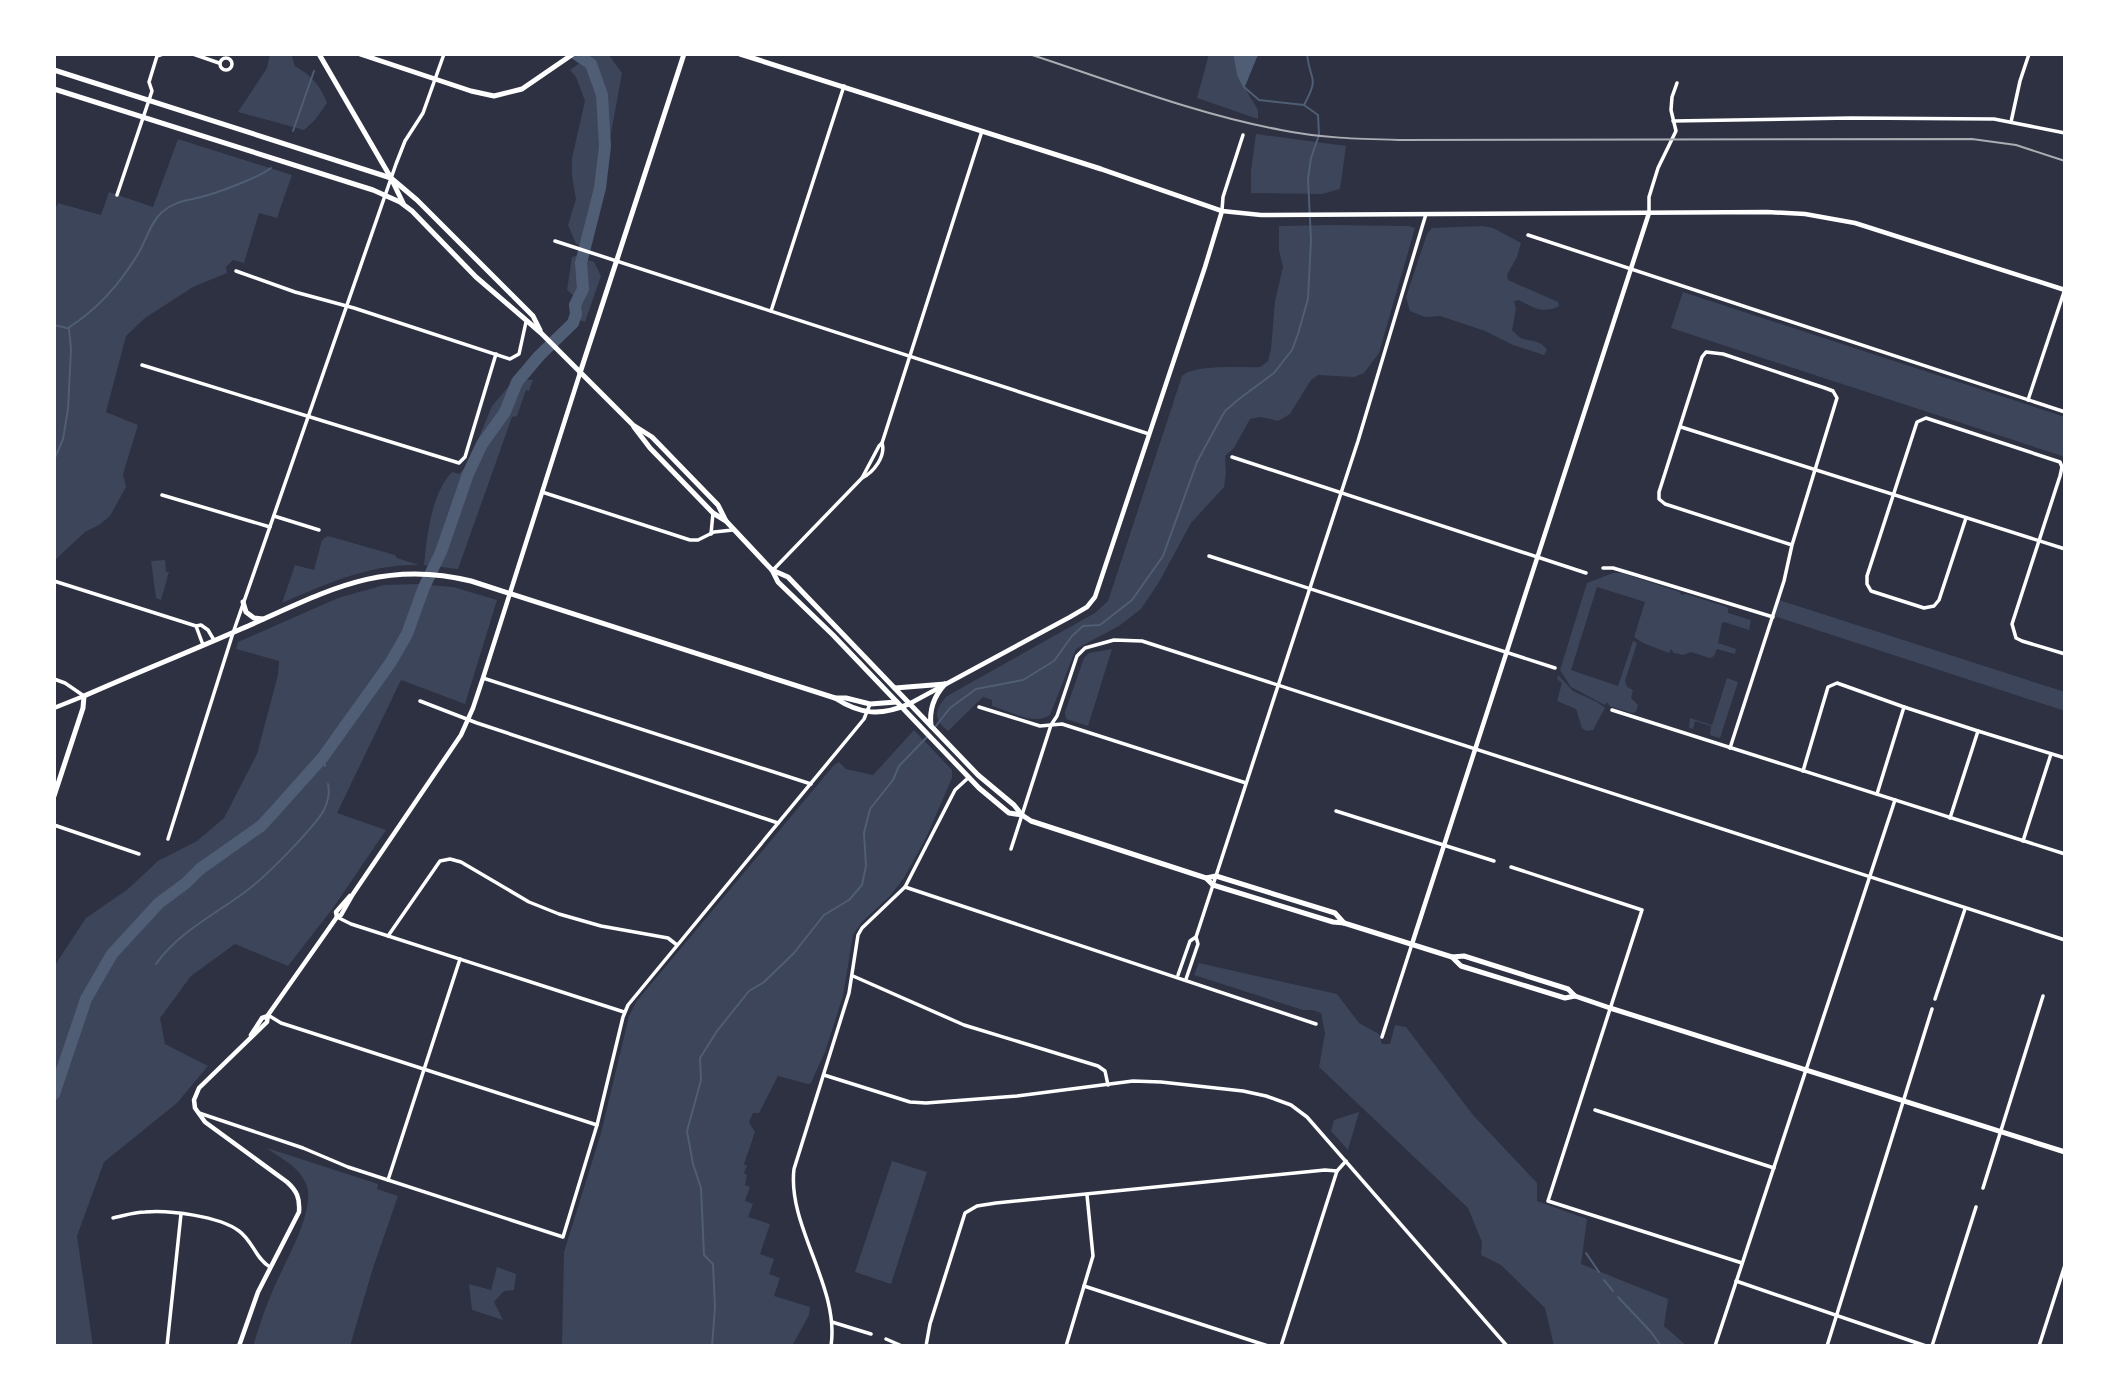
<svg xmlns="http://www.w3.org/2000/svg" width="2119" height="1400" viewBox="0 0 2119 1400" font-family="'Fira Sans Condensed',sans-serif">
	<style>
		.green { fill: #3c4559 }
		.water { fill: #4f5d75 }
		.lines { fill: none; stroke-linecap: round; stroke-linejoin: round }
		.stream { stroke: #4f5d75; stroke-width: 2 }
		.river { stroke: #4f5d75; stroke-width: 12 }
		.minor { stroke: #fff; stroke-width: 3.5 }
		.tertiary { stroke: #fff; stroke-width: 4.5 }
		.secondary { stroke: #fff; stroke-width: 5 }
		.rail { stroke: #abadb3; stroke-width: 2 }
	</style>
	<rect width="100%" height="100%" fill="#2d3142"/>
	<!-- green -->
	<g class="green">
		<path d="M 270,54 L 291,54 L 295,66 C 311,75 320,85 327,103 L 315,120 L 304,130 L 238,112 L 267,68 Z"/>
		<polygon points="592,54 608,54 622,73 590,249 576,244 568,225 576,199 572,176 572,158 585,101 576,77 570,70"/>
		<polygon points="1209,54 1233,54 1237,75 1258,110 1258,119 1197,98"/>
		<polygon points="1256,134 1346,146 1340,189 1322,194 1251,193 1251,171"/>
		<polygon points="178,139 292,175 277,218 259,213 244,263 233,260 226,267 227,273 193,287 145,318 126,336 106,412 138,425 123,474 126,487 110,516 99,525 85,532 54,561 54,206 57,206 58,203 101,215 109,192 153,207"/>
		<path d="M 1331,225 L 1409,226 L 1415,228 L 1379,353 L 1364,373 L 1354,377 L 1318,375 L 1311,380 L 1290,414 L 1278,421 L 1261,417 L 1250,419 L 1234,448 L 1225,456 L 1226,472 L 1224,487 L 1191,523 L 1159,582 L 1141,609 L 1119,626 L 1076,649 L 1050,715 C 1035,726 1009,711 992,706 L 992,700 L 983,697 L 948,731 C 933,719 934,710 947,696 L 1095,613 L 1108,601 L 1182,376 C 1195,364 1242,368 1260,367 L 1268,361 L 1271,349 L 1275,301 L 1283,267 L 1279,250 L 1279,226 Z"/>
		<path d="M 1482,226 L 1493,228 L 1521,243 L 1517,257 L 1507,275 L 1508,280 L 1558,302 L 1559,306 C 1543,314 1534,308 1519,300 L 1514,301 L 1516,309 L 1512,330 C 1513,331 1519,337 1521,338 C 1531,342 1540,339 1547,350 L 1544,355 L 1513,345 L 1485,331 L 1440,316 L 1425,317 L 1410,311 L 1406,297 L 1427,234 L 1432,228 Z"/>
		<polygon points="575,256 594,262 601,276 585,322 573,318 578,300 567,290 572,257"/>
		<polygon points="1683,292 2065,417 2065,457 1671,328"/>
		<path d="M 515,379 L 533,380 L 529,391 L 526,390 L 517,416 L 512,417 C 494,468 476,518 458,569 L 424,565 C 427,536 431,494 452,472 L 459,474 L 467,466 L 492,406 Z"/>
		<path d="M 328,536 L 395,555 L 397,558 L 419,565 C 369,564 326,584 282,603 L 295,565 L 314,570 L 322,540 Z"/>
		<polygon points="165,560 166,572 169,572 161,600 156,598 151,561"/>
		<polygon points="1613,573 1622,573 1680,592 1681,595 1686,594 1724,606 1728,608 1728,613 1751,620 1749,630 1724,622 1722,623 1718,643 1736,649 1735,654 1717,649 1714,656 1710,658 1691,652 1683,655 1674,653 1671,649 1669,653 1643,643 1634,637 1645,602 1597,587 1571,670 1618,686 1633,641 1637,643 1625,681 1627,687 1633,690 1631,698 1638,705 1636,712 1632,713 1609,706 1608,702 1605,705 1571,687 1560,670 1587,583"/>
		<polygon points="418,584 453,587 497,600 465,704 401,680 337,813 386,830 333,908 288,966 235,944 191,976 160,1018 165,1044 208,1066 177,1103 104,1162 77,1236 93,1346 54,1346 55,965 86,918 128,889 158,861 197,841 224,818 257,754 278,675 279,661 236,649 238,642 338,598 384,585"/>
		<polygon points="1779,600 2065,692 2065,711 1774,616"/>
		<polygon points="1112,649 1088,726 1066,719 1065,712 1084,658 1089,653"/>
		<polygon points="1558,675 1573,691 1597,702 1605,708 1593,730 1586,731 1582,728 1576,709 1557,701 1562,683 1557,679"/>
		<polygon points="1727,678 1738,682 1720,738 1710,735 1711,726 1695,721 1693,729 1689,728 1690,718 1712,725"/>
		<polygon points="914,730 952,770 952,778 926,838 904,878 890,896 862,922 853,935 843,996 825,1052 811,1083 808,1084 778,1076 759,1113 753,1113 749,1122 755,1132 744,1164 747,1166 744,1173 747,1175 745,1185 750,1187 745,1201 753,1204 748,1217 770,1224 760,1254 774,1259 769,1274 780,1278 774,1296 810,1307 809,1315 792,1346 562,1346 564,1252 601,1133 629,1016 636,1002 834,765 839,762 846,769 873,775"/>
		<polygon points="1199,963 1337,994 1359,1023 1379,1034 1382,1044 1390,1044 1395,1025 1406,1027 1473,1115 1537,1183 1537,1201 1587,1219 1581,1264 1668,1299 1664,1326 1687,1346 1554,1346 1545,1308 1501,1265 1481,1255 1482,1242 1468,1208 1319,1067 1325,1033 1321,1013 1312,1010 1303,1010 1194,975"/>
		<polygon points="1359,1112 1348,1150 1331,1131 1334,1120"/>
		<path d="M 267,1148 L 378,1184 L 377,1189 L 398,1196 L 372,1271 L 350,1346 L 253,1346 C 259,1327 265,1308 273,1290 C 283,1265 317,1210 306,1184 C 298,1165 282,1160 267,1148 Z"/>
		<polygon points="892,1161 927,1172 891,1284 855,1272"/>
		<polygon points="497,1267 516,1274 514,1290 504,1291 494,1302 503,1320 472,1310 469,1284 491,1290"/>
	</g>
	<!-- water -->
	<polygon class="water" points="1233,54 1261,54 1257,57 1244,89 1237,75"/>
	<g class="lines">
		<!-- stream -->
		<g class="stream">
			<path d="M 1304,105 C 1320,75 1310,83 1307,54"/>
			<polyline points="293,131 314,71"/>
			<polyline points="54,325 67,328"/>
			<path d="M 68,328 C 98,309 120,284 138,254 C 146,241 150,223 162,212 C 175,201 186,201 201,197 C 217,193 258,178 271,168"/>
			<polyline points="54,460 63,439 68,409 71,349 69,329"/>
			<polyline points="935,727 950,708 976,689 1023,680 1054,661 1072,636 1083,626 1100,625 1132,600 1163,556 1197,462 1217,425 1225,411 1239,399 1274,373 1292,350 1298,334 1308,299 1311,240 1308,179 1311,158 1319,135 1318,115 1304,105 1259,100 1244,87"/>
			<polyline points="323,757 325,766"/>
			<path d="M 156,964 C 179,931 218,913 249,889 C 266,876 314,828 324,810 C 328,801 330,794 328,784"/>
			<polyline points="1586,1253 1599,1272"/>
			<polyline points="1604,1280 1613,1291"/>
			<polyline points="1618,1297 1651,1332 1661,1346"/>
			<polyline points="712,1346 715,1307 713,1264 704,1255 701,1188 693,1164 687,1131 701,1080 700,1058 717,1031 749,991 764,982 794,953 824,915 849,900 862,885 866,866 864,833 870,809 893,780 899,766 927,737"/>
		</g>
		<!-- river -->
		<polyline class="river" points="54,1094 86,999 112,954 159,903 186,883 200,869 261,826 274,812 323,757 391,662 407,634 424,587 441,552 468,474 482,444 505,412 517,382 539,356 573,323 576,314 575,305 583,289 581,263 600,188 605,146 602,95 591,64 576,54"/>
		<!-- minor -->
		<g class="minor">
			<polyline points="193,54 219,63"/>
			<circle cx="226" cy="64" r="6"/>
			<polyline points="1673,121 1851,118 1994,119 2065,133"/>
			<polyline points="2011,122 2020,81 2029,54"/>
			<polyline points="117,195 149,100 152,91 149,82 157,56 163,54"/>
			<polyline points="1222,210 1223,197 1243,135"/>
			<polyline points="1649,213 1649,197 1658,168 1676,131 1671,110 1672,97 1677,83"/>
			<polyline points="1528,235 2065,412"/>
			<polyline points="555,241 1149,434"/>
			<polyline points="236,271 295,292 354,308 510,359 519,354 526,322"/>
			<polyline points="771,311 844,86"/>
			<polyline points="142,365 459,463 465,457 496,354"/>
			<polyline points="2028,400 2065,289"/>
			<polyline points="1681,427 2065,549"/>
			<polyline points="1232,457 1586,573"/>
			<path d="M 862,478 C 874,472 886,456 882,443 L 982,131"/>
			<polyline points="542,492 690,540 698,540 714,532 733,530"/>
			<polyline points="162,495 270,527"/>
			<polyline points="274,516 319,530"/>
			<polyline points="1966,518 1939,600 1934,606 1924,608 1871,591 1867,584 1867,576 1917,422 1926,418 2060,462 2062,467 2060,476 2012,624 2016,638 2022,641 2065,654"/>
			<polyline points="711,534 713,513"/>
			<polyline points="1209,556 1555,668"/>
			<polyline points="1603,568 1613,568 1633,574 1773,617"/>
			<polyline points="773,570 862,478 879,446 882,443"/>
			<polyline points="54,581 196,626 201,625 208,630 214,640"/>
			<polyline points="196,626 203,645"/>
			<polyline points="483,678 811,784"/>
			<polyline points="54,679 65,683 84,696"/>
			<polyline points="420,701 477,723 778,823"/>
			<polyline points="979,707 1040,726 1062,724 1246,783"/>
			<polyline points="1904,707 1978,731"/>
			<polyline points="1612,710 2065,854"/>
			<polyline points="1730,748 1784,581 1792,545 1837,398 1833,391 1825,388 1723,354 1706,352 1702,357 1659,492 1659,499 1665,504 1792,545"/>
			<polyline points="1803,771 1828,687 1837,683 1904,707 1877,794"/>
			<polyline points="1336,811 1494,861"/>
			<polyline points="1950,818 1978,731 2065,758"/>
			<polyline points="54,825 139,854"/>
			<polyline points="168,839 233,633 396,164 405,141 423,113 444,54"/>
			<polyline points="2023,841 2051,754"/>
			<polyline points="1011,849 1051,725 1057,716 1077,656 1085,648 1114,640 1142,641 2065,940"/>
			<polyline points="1511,867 1642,910 1548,1201 1742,1263"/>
			<polyline points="905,887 1316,1024"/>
			<polyline points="337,917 351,924 624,1012"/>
			<polyline points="388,936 440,861 450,859 461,862 529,902 559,914 601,926 668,938 677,945"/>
			<polyline points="1178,975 1190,941 1196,937"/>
			<polyline points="853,976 964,1025 1098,1066 1105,1071 1108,1085"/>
			<polyline points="1186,979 1198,944 1196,937 1358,441 1426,214"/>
			<polyline points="1935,999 1965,909"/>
			<polyline points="268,1015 281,1023 597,1125"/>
			<polyline points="1382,1037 1412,944"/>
			<polyline points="824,1075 910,1102 926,1103 1017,1096 1133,1081 1161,1082 1243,1091 1266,1096 1291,1105 1307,1117 1507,1346"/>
			<polyline points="1595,1110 1774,1168"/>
			<polyline points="199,1113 303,1148 348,1167 563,1237 597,1125 623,1017 628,1005 864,719 870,704"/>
			<polyline points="388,1180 460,959"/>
			<polyline points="1983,1188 2043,996"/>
			<path d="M 113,1218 C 123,1216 134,1212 145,1212 C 169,1210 219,1216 239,1231 C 253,1241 255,1258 270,1267"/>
			<polyline points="1736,1281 1926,1346"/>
			<polyline points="1084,1286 1268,1346"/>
			<polyline points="832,1322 871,1334"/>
			<polyline points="886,1339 902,1346"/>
			<polyline points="167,1346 181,1214"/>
			<path d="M 831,1346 C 840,1287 787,1226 794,1169 L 849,993 L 858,935 L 862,928 L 905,887 L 955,790 L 968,778"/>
			<polyline points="926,1346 930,1324 965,1213 977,1206 996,1203 1325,1170 1337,1171"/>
			<polyline points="1066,1346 1093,1256 1087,1195"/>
			<polyline points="1281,1346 1337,1171 1346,1161"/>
			<polyline points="1715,1346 1895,800"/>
			<polyline points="1827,1346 1932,1009"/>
			<polyline points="1932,1346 1976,1207"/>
			<polyline points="2039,1346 2065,1265"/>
		</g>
		<!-- tertiary -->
		<g class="tertiary">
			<polyline points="909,704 1070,617 1087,607 1095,597 1205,267 1222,211 1261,215 1767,212 1805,214 1855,223 2065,290"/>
			<polyline points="54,708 84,696"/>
			<polyline points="337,917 336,912 350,896"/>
			<polyline points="1412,944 1649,213"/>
			<polyline points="251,1035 262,1018 268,1016"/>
			<path d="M 239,1346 L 258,1292 L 299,1212 C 300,1198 297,1191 287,1182 L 205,1122 L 195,1108 L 194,1100 L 199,1088 L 267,1022 L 268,1015 L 337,917 L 341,915 L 353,894 L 461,735 L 473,708 L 483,678 L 580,373"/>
		</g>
		<!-- secondary -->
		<g class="secondary">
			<polyline points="319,54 391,178 403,203"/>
			<polyline points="360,54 471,91 494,96 522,89 573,54"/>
			<polyline points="740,54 1101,169 1222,211"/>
			<polyline points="54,70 391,178 417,200 533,316 540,330"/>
			<polyline points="54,89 373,190 400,202 412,211 476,277 541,333 633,425 652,437 718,505 726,521"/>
			<polyline points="580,373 684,54"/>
			<polyline points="634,427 650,448 713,513 726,521 772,570 778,582 833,635 979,788 1009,813 1022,815"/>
			<polyline points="772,570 788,577 978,775 1014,805 1022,815 1031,821 1206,878 1213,885 1333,922 1344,923 1452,957 1461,966 1565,998 1575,996"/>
			<polyline points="243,602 246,612 254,618 263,619"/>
			<polyline points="895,688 945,684"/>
			<polyline points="835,698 846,698 870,704 897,702"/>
			<path d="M 931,726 C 929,710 934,696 945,684"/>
			<path d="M 54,796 L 83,708 L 84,696 C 136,673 189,652 241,629 C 322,594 379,558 471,581 L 835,698 C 861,715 881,716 909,704"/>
			<polyline points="1206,878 1216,876 1335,913 1344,923"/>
			<polyline points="1452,957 1464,956 1568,989 1575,996 1610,1008 2065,1152"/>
		</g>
		<!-- rail -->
		<path class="rail" d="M 1029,54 C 1112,81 1195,114 1281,130 C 1320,138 1359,139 1399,140 L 1972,139 L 2016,145 L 2065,161"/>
	</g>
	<!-- border -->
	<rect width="2119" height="1400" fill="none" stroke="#ffffff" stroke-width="112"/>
</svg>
